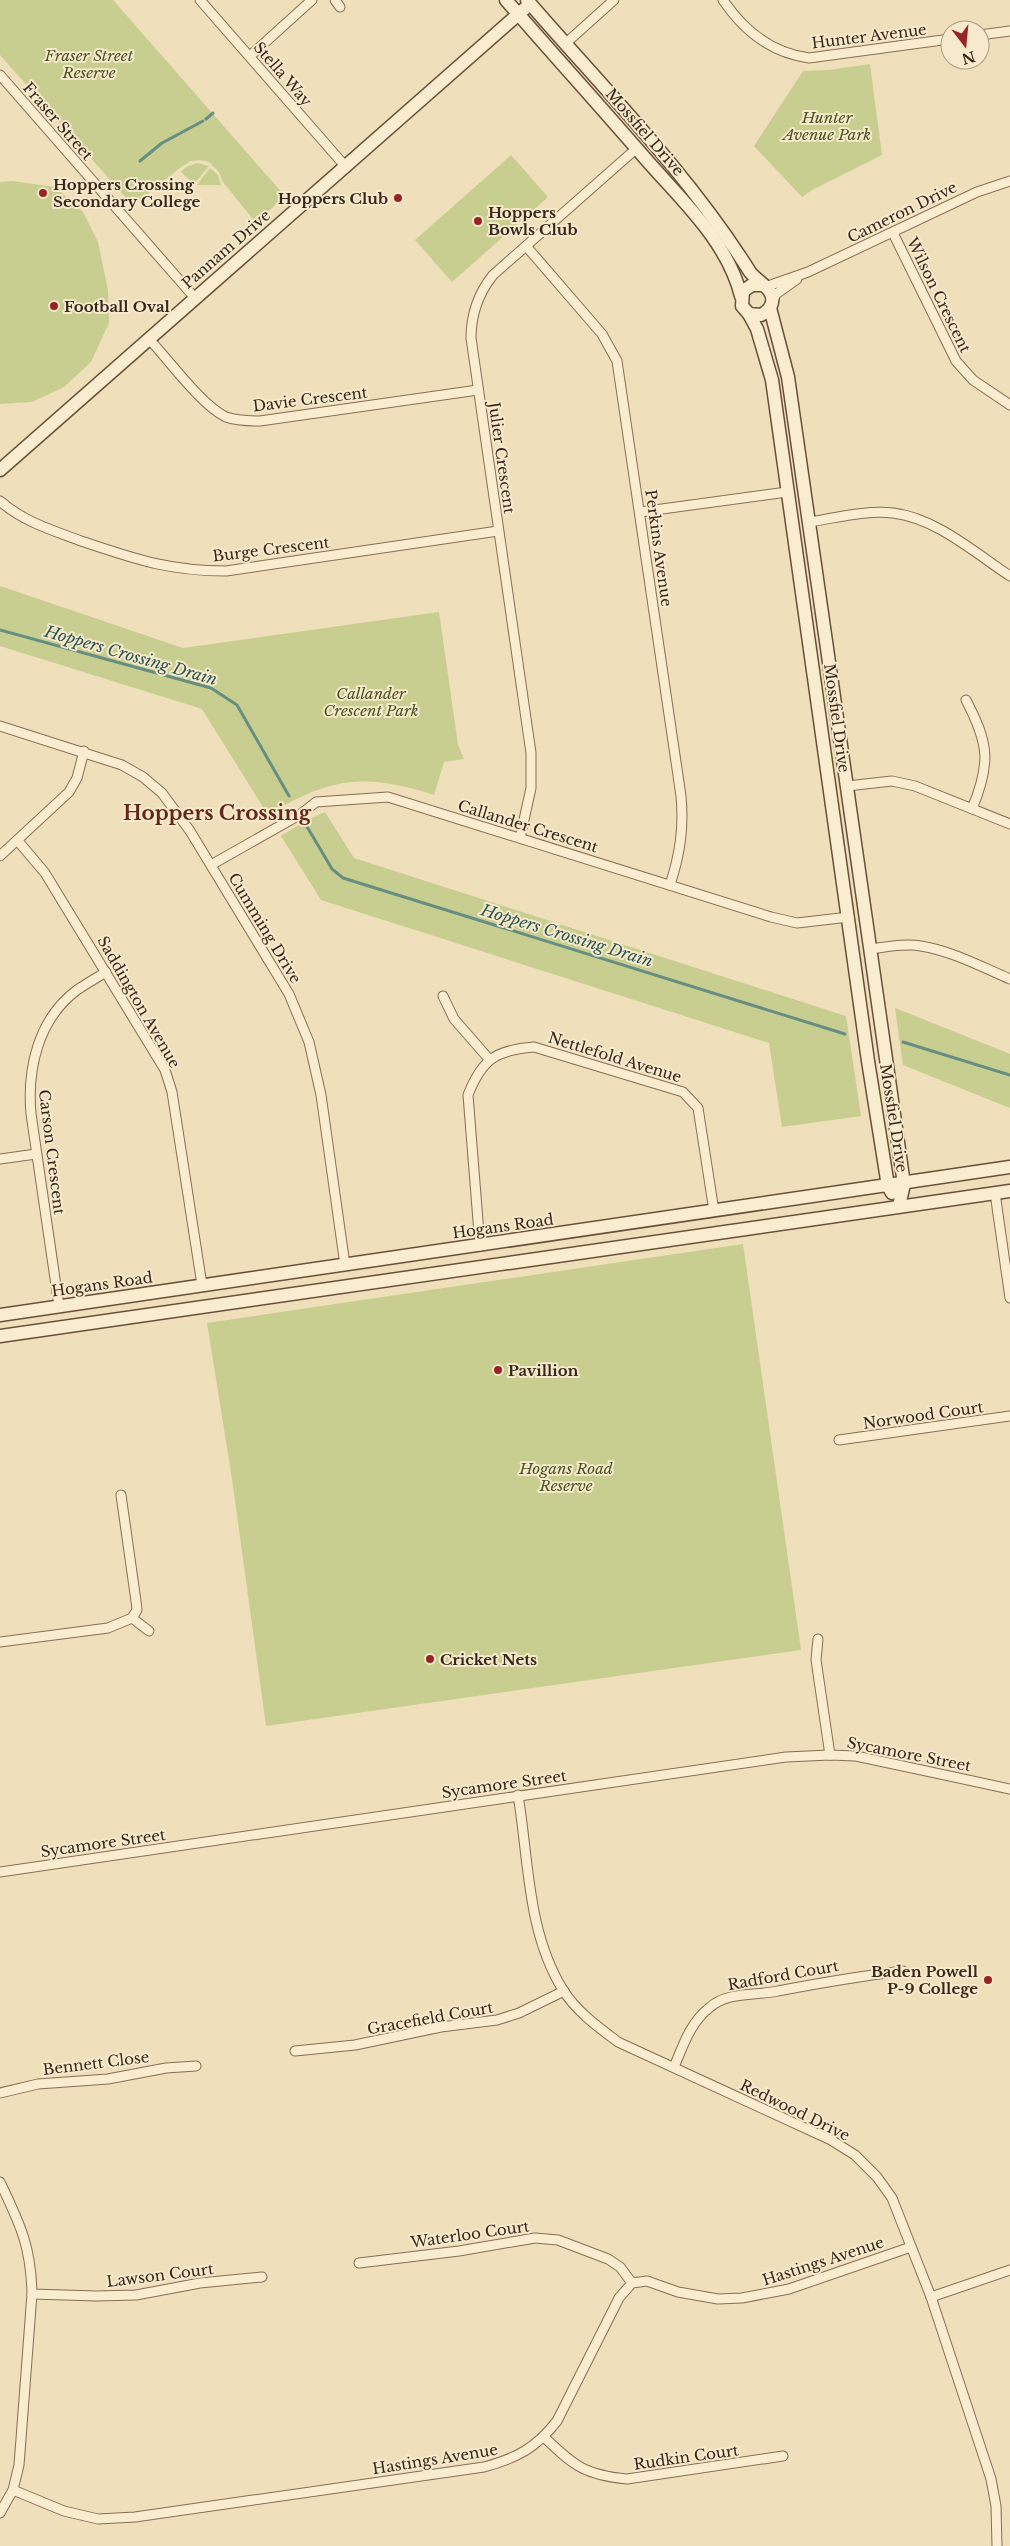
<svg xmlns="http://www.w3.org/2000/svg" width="1010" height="2546" viewBox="0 0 1010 2546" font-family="'Libre Baskerville',serif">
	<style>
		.green { fill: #c8ce8f }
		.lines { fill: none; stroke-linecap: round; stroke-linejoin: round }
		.stream { stroke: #678e83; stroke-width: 3 }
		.street-casing { stroke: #876f54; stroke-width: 11 }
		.secondary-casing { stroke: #695038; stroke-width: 15 }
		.street { stroke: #faeccf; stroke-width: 9 }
		.secondary { stroke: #faeccf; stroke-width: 12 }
		.poi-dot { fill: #992225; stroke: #f7e9cb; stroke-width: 2 }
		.labels { text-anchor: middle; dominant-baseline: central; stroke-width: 4; stroke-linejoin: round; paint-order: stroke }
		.street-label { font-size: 15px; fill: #36271a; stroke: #f7e9cb }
		.park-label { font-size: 15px; font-style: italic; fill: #475320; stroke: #f7e9cb }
		.poi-label { font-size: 15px; font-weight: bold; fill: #36271a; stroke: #f7e9cb; text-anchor: start }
		.water-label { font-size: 16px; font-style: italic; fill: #285653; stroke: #f7e9cb }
		.district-label { font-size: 20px; font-weight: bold; fill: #642618; stroke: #f7e9cb }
	</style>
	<rect width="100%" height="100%" fill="#f0dfbb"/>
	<!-- green -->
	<g class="green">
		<polygon points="0,0 113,0 285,196 256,223 223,182 219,172 209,162 200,160 191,161 181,167 133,206 0,55"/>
		<polygon points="870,64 882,155 812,190 802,197 754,146 803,71 829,70"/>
		<polygon points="511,155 548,197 452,282 415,240"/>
		<polygon points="197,163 209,166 194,184 181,172 186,167"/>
		<polygon points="210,168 218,175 221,185 197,185"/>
		<polygon points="12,181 55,187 83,212 98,242 108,290 109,323 91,362 64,387 32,402 0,404 0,182"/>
		<path d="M 0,586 L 183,648 L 439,612 L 458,745 L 464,759 L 444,762 L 434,795 C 364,773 331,777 268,815 L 202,709 L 0,646 Z"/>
		<polygon points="325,812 354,858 846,1016 861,1116 782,1127 769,1043 321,900 281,836 307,820"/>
		<polygon points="895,1008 1010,1054 1010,1108 903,1065"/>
		<polygon points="743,1244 801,1650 266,1726 232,1479 207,1323"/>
	</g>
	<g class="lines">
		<!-- stream -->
		<g class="stream">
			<polyline points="206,119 213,113"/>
			<polyline points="140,161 162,143 203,121"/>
			<polyline points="0,630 211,688 237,705 289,796"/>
			<polyline points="306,825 332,869 343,878 845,1034"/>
			<polyline points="903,1042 1010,1075"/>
		</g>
		<defs>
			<g id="street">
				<polyline points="200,0 345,166"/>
				<polyline points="335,0 340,7"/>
				<path d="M 723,0 C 744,31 771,53 809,58 L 950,39"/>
				<polyline points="980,35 1010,31"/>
				<polyline points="565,44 614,0"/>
				<polyline points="250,56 312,0"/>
				<polyline points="0,75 195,298"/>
				<polyline points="893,233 956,361 973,380 1010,405"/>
				<path d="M 526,246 L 602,334 L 617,361 L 681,796 C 684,828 680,854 670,885"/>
				<polyline points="765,287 808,272 977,192 1010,181"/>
				<polyline points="772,302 776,294 797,279"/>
				<path d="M 149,339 C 168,359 202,406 226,417 C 237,421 249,421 260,421 L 478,390"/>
				<path d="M 0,501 C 24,522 52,530 81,541 C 135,559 168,571 226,571 L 498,531"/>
				<polyline points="640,512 787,492"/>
				<path d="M 809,522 C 836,518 865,510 893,513 C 936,518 975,553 1010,576"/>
				<path d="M 966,700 C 989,744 991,763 972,809"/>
				<polyline points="0,726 122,765 143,777 162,793 190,831 289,994 309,1042 321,1095 345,1265"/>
				<polyline points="847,786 892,781 915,786 1010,824"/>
				<path d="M 520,838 L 531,788 L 531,753 L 471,338 C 471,314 478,294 493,275 L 637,148"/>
				<polyline points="18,841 45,873 165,1070 172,1092 202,1285"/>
				<polyline points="0,856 69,792 77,778 84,751"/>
				<polyline points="211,865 301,814 316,802 388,797 771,917 797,923 849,917"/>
				<path d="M 870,949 C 887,947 905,943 921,946 C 952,951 982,967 1010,979"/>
				<polyline points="443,996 454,1019 489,1059"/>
				<polyline points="0,1159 36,1154"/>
				<polyline points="995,1193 1010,1298"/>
				<path d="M 480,1246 L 468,1095 C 482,1059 496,1050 534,1047 L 683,1092 L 698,1108 L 714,1211"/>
				<path d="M 59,1306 L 31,1114 C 27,1069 38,1019 77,990 C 86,984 96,978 106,972"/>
				<polyline points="839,1440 1010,1416"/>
				<polyline points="132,1618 149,1631"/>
				<polyline points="818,1639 816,1660 830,1755"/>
				<polyline points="0,1642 108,1628 132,1618 137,1610 136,1601 121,1495"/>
				<path d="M 518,1795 C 529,1861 527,1932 563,1990 C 577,2012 598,2027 618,2042 L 831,2140 L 855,2155 L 877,2177 L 892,2198 L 931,2297 L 991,2479 L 996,2506 L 997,2546"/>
				<polyline points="0,1872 786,1757 830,1755 856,1756 1010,1789"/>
				<polyline points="295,2051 355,2045 441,2027 497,2020 519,2013 564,1991"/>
				<path d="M 674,2067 C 683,2046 690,2023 709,2008 C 728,1991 755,1996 778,1991 C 820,1983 861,1976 903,1971"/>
				<polyline points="0,2093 38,2084 108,2079 166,2068 196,2066"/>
				<path d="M 0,2182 C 20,2224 31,2246 32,2294 L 19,2465 L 13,2490 L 0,2513"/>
				<polyline points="359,2263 459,2251 535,2238 558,2240 608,2259 620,2267 632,2283"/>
				<polyline points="32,2294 96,2296 136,2295 200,2283 262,2277"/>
				<polyline points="931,2297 1010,2270"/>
				<path d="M 544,2437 C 574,2466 585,2475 627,2479 L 783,2456"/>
				<path d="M 13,2490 L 64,2511 L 98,2519 L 135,2517 L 484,2467 C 517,2458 536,2448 557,2421 L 619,2298 L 632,2283 L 647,2281 L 678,2292 L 718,2299 L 742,2298 L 789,2289 L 911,2247"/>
			</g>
			<g id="secondary">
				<path d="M 506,0 C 552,53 599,105 644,157 C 681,200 727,240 741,296"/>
				<path d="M 527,0 C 603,88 688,173 750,272 C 756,280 767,285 771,294 C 775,303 769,311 761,315 L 749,314 L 742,306 L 743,291 L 752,285 L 762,285"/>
				<polyline points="770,308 788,377 904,1184 899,1206"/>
				<polyline points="749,314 757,329 772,380 868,1061 888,1186 892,1193"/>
				<polyline points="0,470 530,4"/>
				<polyline points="0,1315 1010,1167"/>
				<polyline points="0,1336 1010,1191"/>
			</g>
		</defs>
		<!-- street casing -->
		<use href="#street" class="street-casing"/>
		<!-- secondary casing -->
		<use href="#secondary" class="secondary-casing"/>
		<!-- street -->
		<use href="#street" class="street"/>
		<!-- secondary -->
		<use href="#secondary" class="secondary"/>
	</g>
	<!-- markers -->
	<g class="poi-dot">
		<circle cx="43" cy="193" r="5"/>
		<circle cx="398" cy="198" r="5"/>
		<circle cx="478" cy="221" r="5"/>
		<circle cx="54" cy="306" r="5"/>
		<circle cx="498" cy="1370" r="5"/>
		<circle cx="430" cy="1659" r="5"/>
		<circle cx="988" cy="1980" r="5"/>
	</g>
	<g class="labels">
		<!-- street labels -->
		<g class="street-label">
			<text transform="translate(869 36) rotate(-7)">Hunter Avenue</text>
			<text transform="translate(283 74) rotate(49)">Stella Way</text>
			<text transform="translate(58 121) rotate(49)">Fraser Street</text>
			<text transform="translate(645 132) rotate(49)">Mossfiel Drive</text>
			<text transform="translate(902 212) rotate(-26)">Cameron Drive</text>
			<text transform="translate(226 249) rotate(-41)">Pannam Drive</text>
			<text transform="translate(939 295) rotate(64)">Wilson Crescent</text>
			<text transform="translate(310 399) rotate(-7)">Davie Crescent</text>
			<text transform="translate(502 458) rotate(82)">Julier Crescent</text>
			<text transform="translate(659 548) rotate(82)">Perkins Avenue</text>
			<text transform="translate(271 549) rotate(-7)">Burge Crescent</text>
			<text transform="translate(837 718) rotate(82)">Mossfiel Drive</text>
			<text transform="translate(528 826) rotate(17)">Callander Crescent</text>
			<text transform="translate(265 928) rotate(59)">Cumming Drive</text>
			<text transform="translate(139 1002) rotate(60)">Saddington Avenue</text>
			<text transform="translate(615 1057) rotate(17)">Nettlefold Avenue</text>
			<text transform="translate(894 1118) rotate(81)">Mossfiel Drive</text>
			<text transform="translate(52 1152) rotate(83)">Carson Crescent</text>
			<text transform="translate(503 1226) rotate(-8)">Hogans Road</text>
			<text transform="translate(102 1284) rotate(-8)">Hogans Road</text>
			<text transform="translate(923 1415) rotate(-8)">Norwood Court</text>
			<text transform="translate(909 1754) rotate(11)">Sycamore Street</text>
			<text transform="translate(504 1784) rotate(-8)">Sycamore Street</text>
			<text transform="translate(103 1843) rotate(-8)">Sycamore Street</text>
			<text transform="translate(783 1975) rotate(-10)">Radford Court</text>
			<text transform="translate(430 2018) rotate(-10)">Gracefield Court</text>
			<text transform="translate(96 2063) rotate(-7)">Bennett Close</text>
			<text transform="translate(795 2110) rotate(26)">Redwood Drive</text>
			<text transform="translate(470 2234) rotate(-8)">Waterloo Court</text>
			<text transform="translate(823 2261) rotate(-18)">Hastings Avenue</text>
			<text transform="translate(160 2275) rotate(-7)">Lawson Court</text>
			<text transform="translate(686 2457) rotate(-8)">Rudkin Court</text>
			<text transform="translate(435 2459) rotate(-9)">Hastings Avenue</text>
		</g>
		<!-- park labels -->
		<g class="park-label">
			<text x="89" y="55">Fraser Street<tspan x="89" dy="17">Reserve</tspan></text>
			<text x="827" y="117">Hunter<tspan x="827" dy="17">Avenue Park</tspan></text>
			<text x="371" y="693">Callander<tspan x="371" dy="17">Crescent Park</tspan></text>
			<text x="566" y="1468">Hogans Road<tspan x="566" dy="17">Reserve</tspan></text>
		</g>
		<!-- poi labels -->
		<g class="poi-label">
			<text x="53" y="184">Hoppers Crossing<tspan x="53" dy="17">Secondary College</tspan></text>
			<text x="388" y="198" text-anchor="end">Hoppers Club</text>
			<text x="488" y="212">Hoppers<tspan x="488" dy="17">Bowls Club</tspan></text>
			<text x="64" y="306">Football Oval</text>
			<text x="508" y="1370">Pavillion</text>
			<text x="440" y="1659">Cricket Nets</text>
			<text x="978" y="1971" text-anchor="end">Baden Powell<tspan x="978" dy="17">P-9 College</tspan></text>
		</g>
		<!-- water labels -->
		<g class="water-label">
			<text transform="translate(131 655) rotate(16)">Hoppers Crossing Drain</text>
			<text transform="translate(567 935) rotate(17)">Hoppers Crossing Drain</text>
		</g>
		<!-- district labels -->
		<g class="district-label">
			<text x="217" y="813">Hoppers Crossing</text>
		</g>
	</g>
	<!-- north arrow -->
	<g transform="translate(965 45) rotate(164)"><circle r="24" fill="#f7e9cb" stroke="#aa9b84"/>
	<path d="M0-4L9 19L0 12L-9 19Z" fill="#992225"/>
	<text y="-8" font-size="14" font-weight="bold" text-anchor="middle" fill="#36271a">N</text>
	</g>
</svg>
